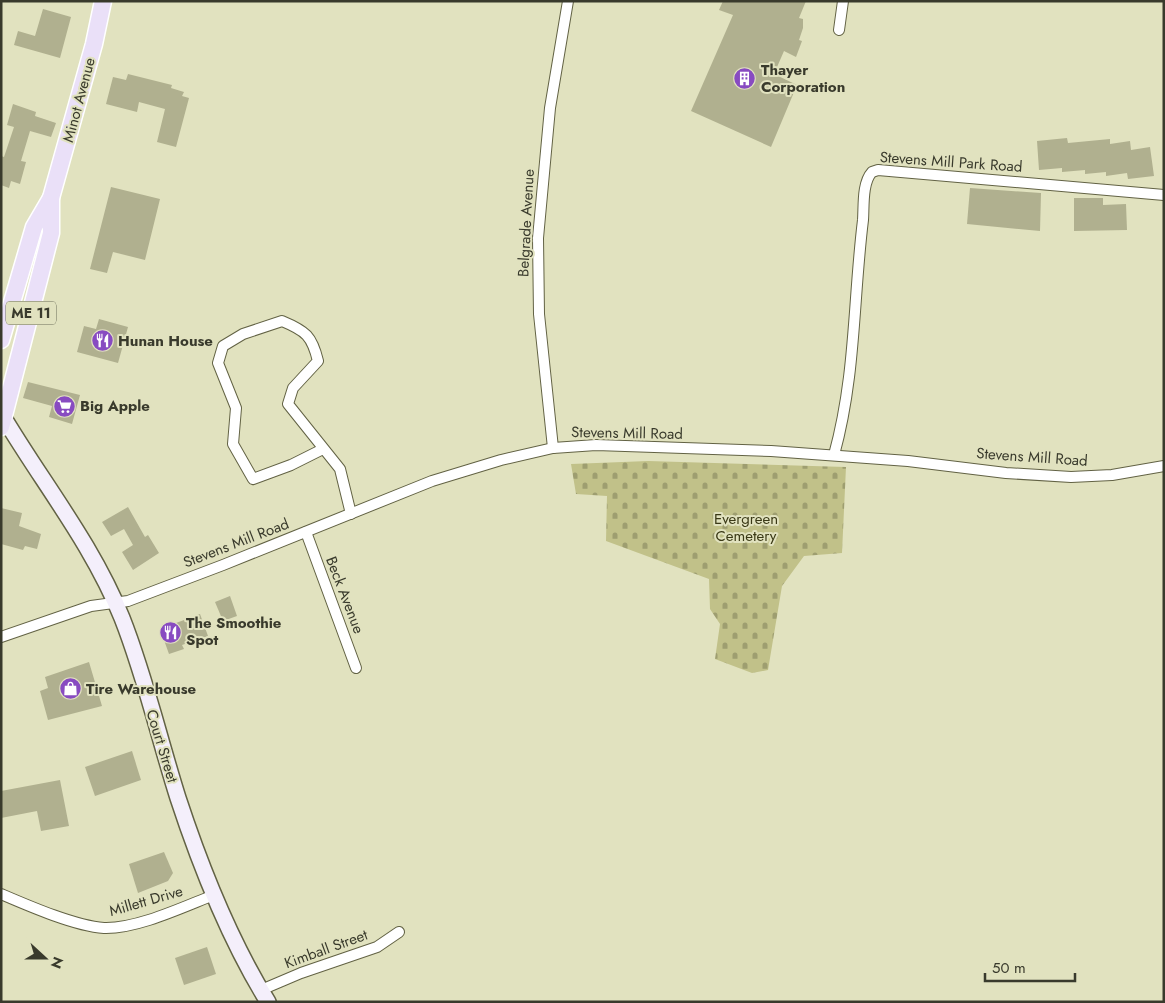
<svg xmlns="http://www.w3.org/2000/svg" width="1165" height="1003" viewBox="0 0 1165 1003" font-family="Jost,sans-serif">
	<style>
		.cemetery { fill: url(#cemetery-stones) }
		.building { fill: #b0b08f }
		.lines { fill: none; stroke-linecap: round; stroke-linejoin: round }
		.minor-casing { stroke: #626244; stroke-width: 12 }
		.secondary-casing { stroke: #626244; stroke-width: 18 }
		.primary-casing { stroke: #fff; stroke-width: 19 }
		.minor { stroke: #fff; stroke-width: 10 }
		.secondary { stroke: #f4effb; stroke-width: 15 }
		.primary { stroke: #eae0f8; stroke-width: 16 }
		.labels { text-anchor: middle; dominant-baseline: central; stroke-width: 4; stroke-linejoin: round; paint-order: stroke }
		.shield { fill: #e1e2bf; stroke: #6b6c58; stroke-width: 1 }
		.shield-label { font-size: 14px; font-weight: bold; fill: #393a2c }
		.poi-label { font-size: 15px; font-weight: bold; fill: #393a2c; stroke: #e1e2bf; text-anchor: start }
		.street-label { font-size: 15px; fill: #393a2c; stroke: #e1e2bf }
		.park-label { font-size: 15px; fill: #3a3916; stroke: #e1e2bf }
	</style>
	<defs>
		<pattern id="cemetery-stones" width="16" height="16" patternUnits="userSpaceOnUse" patternTransform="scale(1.25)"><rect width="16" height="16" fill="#c1c189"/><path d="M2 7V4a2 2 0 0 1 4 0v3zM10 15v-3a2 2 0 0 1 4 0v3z" fill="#9e9e70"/></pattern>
	</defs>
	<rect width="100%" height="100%" fill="#e1e2bf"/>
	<!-- cemetery -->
	<polygon class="cemetery" points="648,461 846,467 842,553 804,556 782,586 768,670 752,673 715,659 720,624 710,609 709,579 606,541 607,496 576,494 571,464"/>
	<!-- building -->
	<g class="building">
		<polygon points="723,1 806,1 799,18 803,19 803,28 799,40 802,41 796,57 784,51 774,74 797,85 771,147 691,111 733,15 719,10"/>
		<polygon points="43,9 71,17 60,58 14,45 18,31 35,36"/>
		<polygon points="128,74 172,85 171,88 184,92 182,96 189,98 176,147 157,142 165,109 139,102 137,112 106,104 113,77 126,80"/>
		<polygon points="13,104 36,112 35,116 56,123 51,137 30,131 21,161 26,162 20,184 11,181 9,188 1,185 1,156 4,157 14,127 7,125"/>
		<polygon points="1067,138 1068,143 1110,139 1110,144 1130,141 1131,150 1150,147 1154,176 1128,179 1127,173 1106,176 1106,172 1085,174 1085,170 1062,172 1062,168 1039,170 1037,141"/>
		<polygon points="111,187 160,199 145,260 113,252 107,273 90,269"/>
		<polygon points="970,188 1041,193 1040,231 967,224"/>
		<polygon points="1074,198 1103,198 1103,205 1126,204 1127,230 1074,231"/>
		<polygon points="99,319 128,327 118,363 77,352 84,326 96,329"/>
		<polygon points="28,382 80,395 72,424 49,417 52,406 23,398"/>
		<polygon points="128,507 145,537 148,535 159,553 133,570 122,552 133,545 124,529 111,536 102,522"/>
		<polygon points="1,508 22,513 19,526 41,534 37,549 25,546 23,550 1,544"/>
		<polygon points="230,596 237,616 223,621 215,602"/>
		<polygon points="200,614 208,636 182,645 184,649 169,654 160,629"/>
		<polygon points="89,662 102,706 48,720 40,691 48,688 45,677"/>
		<polygon points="132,751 141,780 95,796 85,767"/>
		<polygon points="60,780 69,826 41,831 37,811 1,818 1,791"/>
		<polygon points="164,852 173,873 168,881 138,893 129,864"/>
		<polygon points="207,947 216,974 184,985 175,958"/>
	</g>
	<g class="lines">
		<defs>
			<g id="minor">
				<polyline points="839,30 843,1"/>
				<polyline points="553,448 539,314 538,238 550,108 568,1"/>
				<path d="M 323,449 L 291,465 L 253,479 L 233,444 L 236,408 L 218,363 L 223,346 L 243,334 L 282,321 C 306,331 312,336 318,361 L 293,388 L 288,404 L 340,469 L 351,514"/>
				<path d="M 834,455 C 856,375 853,301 863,220 C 864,206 862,183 872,172 L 878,170 L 1164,195"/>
				<polyline points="306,532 356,668"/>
				<polyline points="1,637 91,606 128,601 223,565 432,481 501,460 553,448 596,445 771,451 908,461 1006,473 1071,477 1112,475 1164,466"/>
				<path d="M 1,894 C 29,906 75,926 104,928 C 137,929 183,907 214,895"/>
				<polyline points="261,990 301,973 377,947 399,932"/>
			</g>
			<path id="secondary" d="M 1,413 C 41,481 92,543 122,618 C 145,676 159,738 178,798 C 201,868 229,939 268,1002"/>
			<g id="primary">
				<polyline points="1,340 34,227 51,198"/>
				<polyline points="1,427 51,233 51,198 94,44 103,1"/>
			</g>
		</defs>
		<!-- minor casing -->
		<use href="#minor" class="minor-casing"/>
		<!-- secondary casing -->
		<use href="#secondary" class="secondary-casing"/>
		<!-- primary casing -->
		<use href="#primary" class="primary-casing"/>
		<!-- minor -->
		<use href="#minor" class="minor"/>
		<!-- secondary -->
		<use href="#secondary" class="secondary"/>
		<!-- primary -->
		<use href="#primary" class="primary"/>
	</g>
	<!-- icons -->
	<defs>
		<symbol id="building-disc" viewBox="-11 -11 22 22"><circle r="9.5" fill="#884bc1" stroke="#e1e2bf"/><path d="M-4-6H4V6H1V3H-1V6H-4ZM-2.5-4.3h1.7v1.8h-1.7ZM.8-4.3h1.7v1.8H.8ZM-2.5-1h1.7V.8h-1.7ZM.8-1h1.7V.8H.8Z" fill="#fff"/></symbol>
		<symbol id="restaurant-disc" viewBox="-11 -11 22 22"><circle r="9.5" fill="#884bc1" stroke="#e1e2bf"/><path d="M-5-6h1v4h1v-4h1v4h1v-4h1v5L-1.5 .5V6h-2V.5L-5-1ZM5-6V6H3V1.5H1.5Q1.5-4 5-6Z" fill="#fff"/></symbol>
		<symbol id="supermarket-disc" viewBox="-11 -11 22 22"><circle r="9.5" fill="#884bc1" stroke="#e1e2bf"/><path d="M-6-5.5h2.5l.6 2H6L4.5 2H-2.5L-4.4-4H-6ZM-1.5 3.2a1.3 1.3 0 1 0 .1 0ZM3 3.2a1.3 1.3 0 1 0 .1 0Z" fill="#fff"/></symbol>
		<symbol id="shop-disc" viewBox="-11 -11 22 22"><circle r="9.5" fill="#884bc1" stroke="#e1e2bf"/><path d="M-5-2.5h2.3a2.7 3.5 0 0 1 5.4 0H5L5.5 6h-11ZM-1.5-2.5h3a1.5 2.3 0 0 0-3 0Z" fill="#fff"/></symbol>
	</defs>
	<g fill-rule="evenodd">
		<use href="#building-disc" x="732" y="66" width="25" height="25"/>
		<use href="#restaurant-disc" x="90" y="328" width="25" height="25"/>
		<use href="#supermarket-disc" x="52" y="394" width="25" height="25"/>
		<use href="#restaurant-disc" x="158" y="620" width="25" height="25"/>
		<use href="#shop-disc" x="58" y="676" width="25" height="25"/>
	</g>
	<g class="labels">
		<!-- shield labels -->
		<rect class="shield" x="6" y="301.5" width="50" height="23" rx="4"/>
		<g class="shield-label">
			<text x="31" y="313">ME 11</text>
		</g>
		<!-- poi labels -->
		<g class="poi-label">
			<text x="761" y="70">Thayer<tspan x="761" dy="17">Corporation</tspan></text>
			<text x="118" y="341">Hunan House</text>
			<text x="80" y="406">Big Apple</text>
			<text x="186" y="623">The Smoothie<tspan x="186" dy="17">Spot</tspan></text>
			<text x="86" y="689">Tire Warehouse</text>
		</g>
		<!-- street labels -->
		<g class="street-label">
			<text transform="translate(79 100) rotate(-75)">Minot Avenue</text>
			<text transform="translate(951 162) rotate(4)">Stevens Mill Park Road</text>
			<text transform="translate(526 223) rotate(-87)">Belgrade Avenue</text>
			<text transform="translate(627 433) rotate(1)">Stevens Mill Road</text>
			<text transform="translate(1032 457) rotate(4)">Stevens Mill Road</text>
			<text transform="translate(236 543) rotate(-21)">Stevens Mill Road</text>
			<text transform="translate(345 595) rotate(69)">Beck Avenue</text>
			<text transform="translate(162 746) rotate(73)">Court Street</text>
			<text transform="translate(146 901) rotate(-16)">Millett Drive</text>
			<text transform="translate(326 949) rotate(-20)">Kimball Street</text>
		</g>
		<!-- park labels -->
		<g class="park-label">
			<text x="746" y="519">Evergreen<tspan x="746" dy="17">Cemetery</tspan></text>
		</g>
	</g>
	<!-- border -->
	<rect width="1165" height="1003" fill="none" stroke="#393a2c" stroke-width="5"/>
	<!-- north arrow -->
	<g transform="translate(45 958) rotate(111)" stroke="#e1e2bf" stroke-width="4" paint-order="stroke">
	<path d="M0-4L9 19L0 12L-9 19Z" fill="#393a2c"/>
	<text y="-8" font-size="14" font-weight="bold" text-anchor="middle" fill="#393a2c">N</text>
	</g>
	<!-- scale -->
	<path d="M985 973v8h90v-8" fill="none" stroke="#393a2c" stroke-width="2.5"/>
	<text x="992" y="973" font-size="15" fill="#393a2c" stroke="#e1e2bf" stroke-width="4" paint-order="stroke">50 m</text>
</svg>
